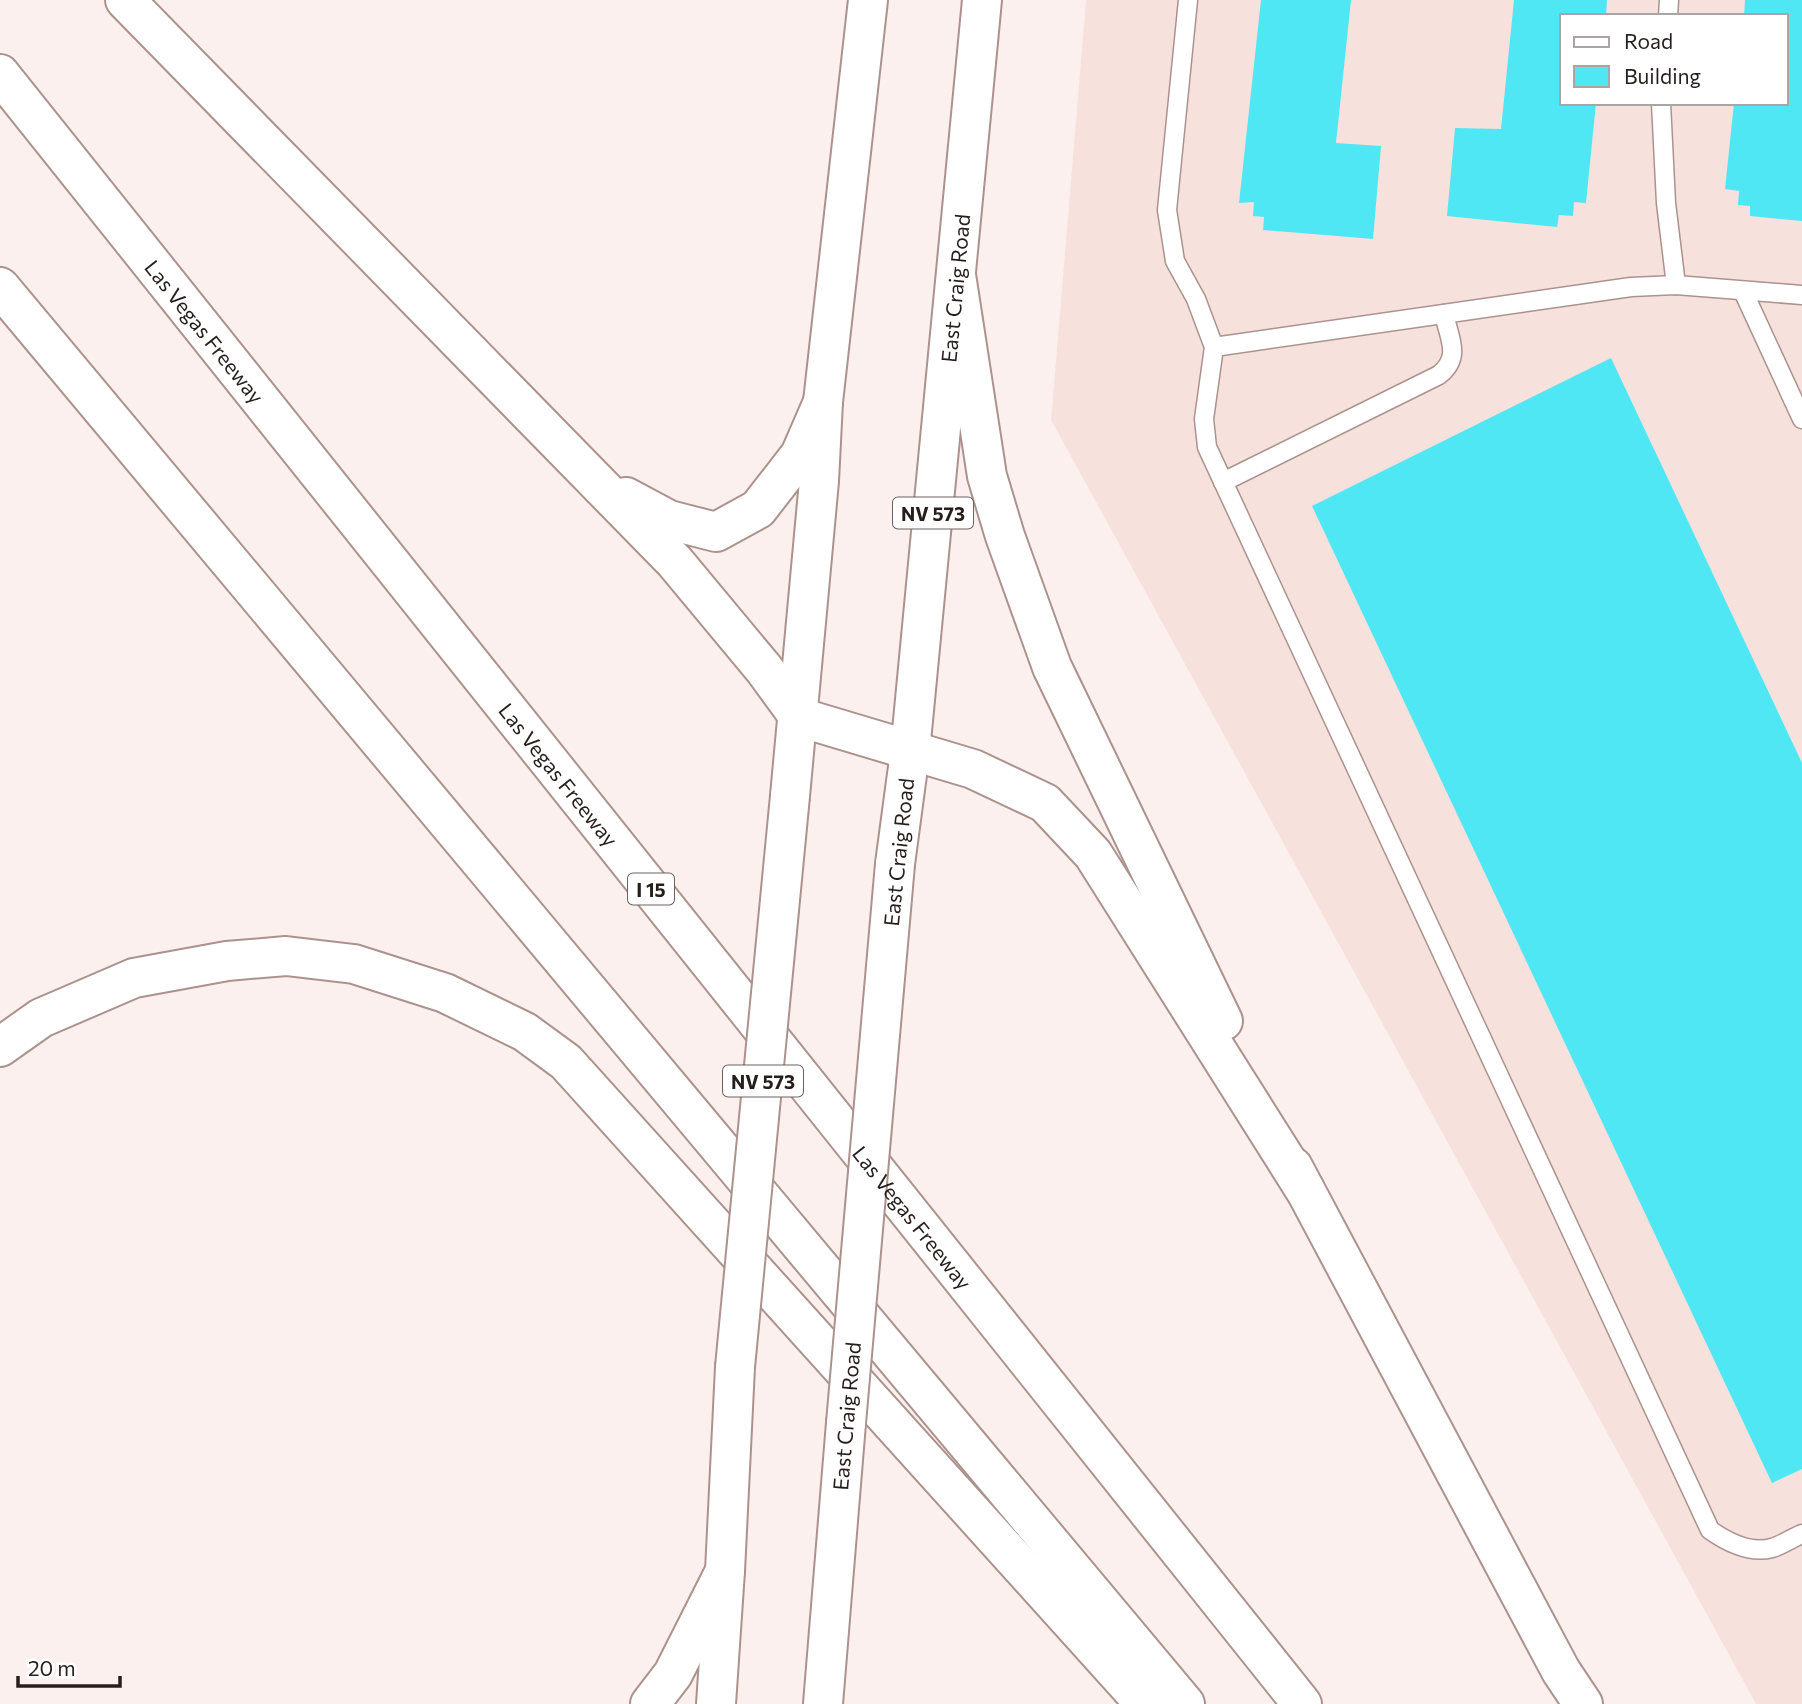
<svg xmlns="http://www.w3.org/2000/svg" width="1802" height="1704" viewBox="0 0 1802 1704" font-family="Commissioner,sans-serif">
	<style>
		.built { fill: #f7e1dd; fill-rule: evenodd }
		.building { fill: #50e7f4 }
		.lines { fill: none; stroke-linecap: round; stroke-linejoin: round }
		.lane-casing { stroke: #ac928d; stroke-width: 21 }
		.primary-casing { stroke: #ac928d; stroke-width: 42 }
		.highway-casing { stroke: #ac928d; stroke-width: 42 }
		.lane { stroke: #fff; stroke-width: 18 }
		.primary { stroke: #fff; stroke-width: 38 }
		.highway { stroke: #fff; stroke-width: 38 }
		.primary-bridge-casing { stroke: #ac928d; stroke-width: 42; stroke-linecap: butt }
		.primary-bridge { stroke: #fff; stroke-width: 38 }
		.labels { text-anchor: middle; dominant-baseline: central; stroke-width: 5; stroke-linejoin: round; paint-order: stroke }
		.shield { fill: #fff; stroke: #686260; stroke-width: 2 }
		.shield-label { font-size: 19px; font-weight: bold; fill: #271e1c }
		.street-label { font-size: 21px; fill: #271e1c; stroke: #fff }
	</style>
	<rect width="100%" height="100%" fill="#fcf0ee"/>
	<!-- built -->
	<path class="built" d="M 1086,0 L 1802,0 L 1802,1704 L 1756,1704 L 1051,420 ZM 1562,16 L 1786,16 L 1786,103 L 1562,103 Z"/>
	<!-- building -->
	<g class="building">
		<polygon points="1261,0 1351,0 1336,143 1381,146 1373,239 1263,230 1264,217 1253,216 1254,202 1239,203"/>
		<polygon points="1514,0 1607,0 1606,16 1562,16 1562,103 1596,103 1586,203 1574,202 1573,216 1559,215 1557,227 1447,216 1455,128 1501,129"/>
		<polygon points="1745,0 1802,0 1802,221 1750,216 1750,206 1738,205 1739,191 1725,189 1734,103 1786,103 1786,16 1744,16"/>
		<polygon points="1611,358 1802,763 1802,1469 1772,1483 1312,506"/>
	</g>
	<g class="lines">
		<defs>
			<g id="lane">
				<path d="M 1188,0 L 1167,210 L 1175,261 L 1196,299 L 1214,347 L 1204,419 L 1207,447 L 1710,1530 C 1727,1542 1750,1554 1772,1548 C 1782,1545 1792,1538 1802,1534"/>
				<polyline points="1668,16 1669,0"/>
				<polyline points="1661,103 1666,203 1676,285"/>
				<polyline points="1743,291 1802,419"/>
				<polyline points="1214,347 1631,287 1676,285 1802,295"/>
				<path d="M 1223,482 L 1439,375 C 1462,357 1449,338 1444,314"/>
			</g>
			<g id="primary">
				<polyline points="790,796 819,481 823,402 868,0"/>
				<path id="s1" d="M 895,864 L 910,752 L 982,0"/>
				<polyline points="716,1704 725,1571 735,1367"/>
				<polyline points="823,1704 846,1423"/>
			</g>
			<g id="highway">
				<polyline points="125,0 675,562 764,669 799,717 973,769 1045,803 1093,854 1305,1190"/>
				<path id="s2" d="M 0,74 L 1302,1704"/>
				<polyline points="956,275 987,476 1005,536 1052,667 1223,1021"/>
				<polyline points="0,287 1185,1704"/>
				<polyline points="626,497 669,520 716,532 758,509 800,455 823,402"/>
				<polyline points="0,1047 41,1018 134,978 227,961 286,956 354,964 445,993 525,1032 566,1062 1145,1704"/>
				<polyline points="1293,1167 1561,1671 1583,1704"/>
				<polyline points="650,1704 673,1674 725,1571"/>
			</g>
		</defs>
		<!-- lane casing -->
		<use href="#lane" class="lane-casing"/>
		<!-- primary casing -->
		<use href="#primary" class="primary-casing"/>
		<!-- highway casing -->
		<use href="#highway" class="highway-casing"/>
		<!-- lane -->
		<use href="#lane" class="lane"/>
		<!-- primary -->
		<use href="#primary" class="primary"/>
		<!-- highway -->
		<use href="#highway" class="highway"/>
		<defs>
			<g id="primary-bridge">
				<polyline points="735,1367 790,796"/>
				<polyline points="846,1423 895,864"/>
			</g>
		</defs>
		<!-- primary-bridge casing -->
		<use href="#primary-bridge" class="primary-bridge-casing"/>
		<!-- primary-bridge -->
		<use href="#primary-bridge" class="primary-bridge"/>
	</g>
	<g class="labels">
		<!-- shield labels -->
		<g class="shield">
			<rect x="893" y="497.5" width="80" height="31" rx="5"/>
			<rect x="628" y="873.5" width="46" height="31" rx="5"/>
			<rect x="723" y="1065.5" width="80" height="31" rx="5"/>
		</g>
		<g class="shield-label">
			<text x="933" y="513">NV 573</text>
			<text x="651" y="889">I 15</text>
			<text x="763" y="1081">NV 573</text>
		</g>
		<!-- street labels -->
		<g class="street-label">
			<text stroke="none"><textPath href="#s1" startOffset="579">East Craig Road</textPath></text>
			<text stroke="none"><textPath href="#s2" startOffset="329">Las Vegas Freeway</textPath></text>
			<text stroke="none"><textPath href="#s2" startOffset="896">Las Vegas Freeway</textPath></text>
			<text transform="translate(898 852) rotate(-84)">East Craig Road</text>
			<text stroke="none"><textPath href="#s2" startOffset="1463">Las Vegas Freeway</textPath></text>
			<text transform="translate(846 1416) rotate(-85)">East Craig Road</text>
		</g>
	</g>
	<!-- legend -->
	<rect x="1560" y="14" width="228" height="91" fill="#ffffff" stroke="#a9a5a4" stroke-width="2"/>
	<rect x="1574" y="37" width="35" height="10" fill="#ffffff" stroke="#a9a5a4" stroke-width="2"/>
	<text x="1624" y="49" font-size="21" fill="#271e1c">Road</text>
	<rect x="1574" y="66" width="35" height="21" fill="#50e7f4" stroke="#a9a5a4" stroke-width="2"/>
	<text x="1624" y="84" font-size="21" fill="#271e1c">Building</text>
	<!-- scale -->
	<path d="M18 1676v10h102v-10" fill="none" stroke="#271e1c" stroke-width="3.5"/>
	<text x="28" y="1676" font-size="21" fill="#271e1c" stroke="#ffffff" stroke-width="5" paint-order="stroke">20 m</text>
</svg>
